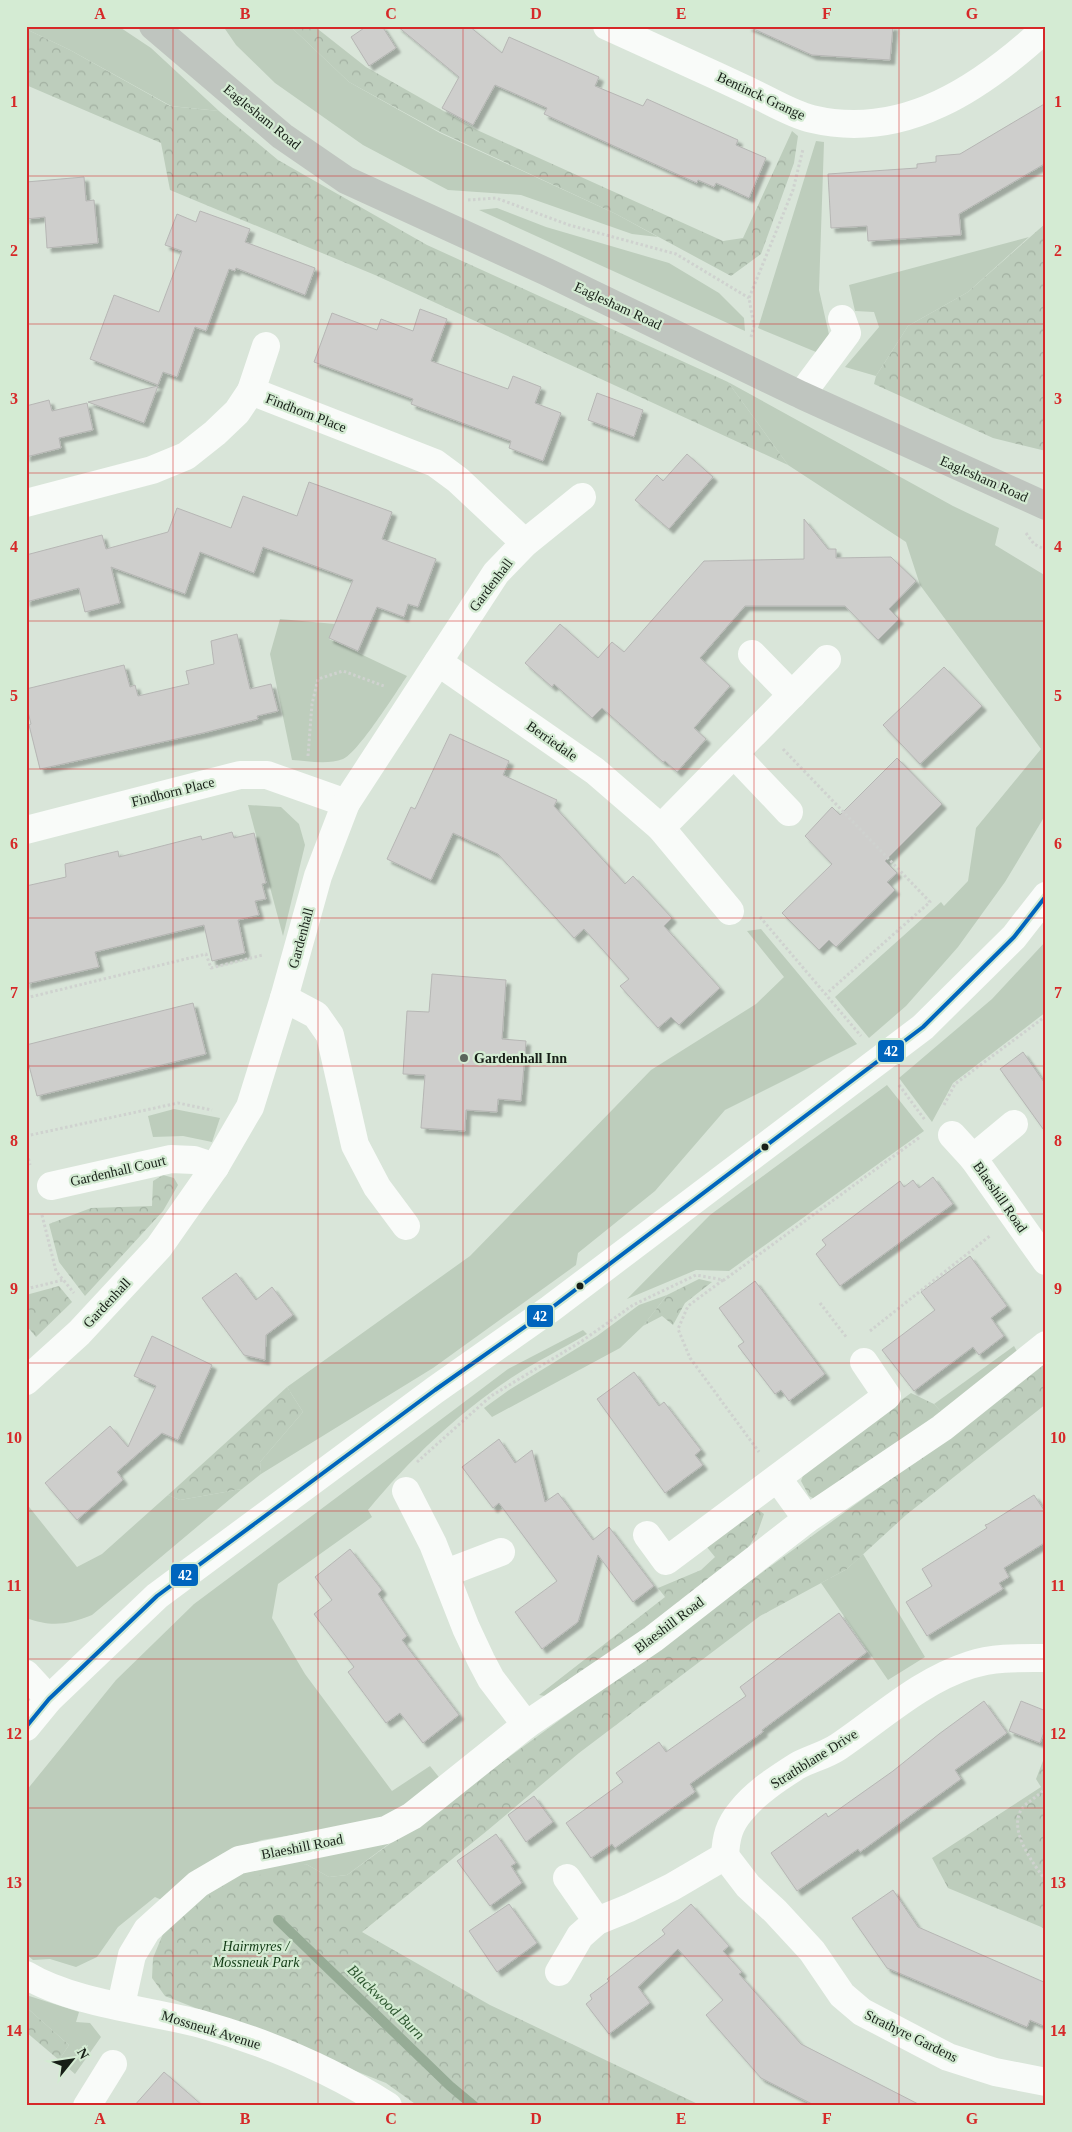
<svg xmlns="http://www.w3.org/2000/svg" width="1072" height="2132" viewBox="0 0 1072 2132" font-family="Georgia,serif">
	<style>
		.grass { fill: #bdcdbc }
		.forest { fill: url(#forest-crowns) }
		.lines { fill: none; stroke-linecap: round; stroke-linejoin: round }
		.stream { stroke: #96ac96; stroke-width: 10 }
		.building { fill: #cececc; stroke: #b6b6b4; filter: url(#shadow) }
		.path { stroke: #cfd2cf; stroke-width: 3; stroke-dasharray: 2.5 2.5; stroke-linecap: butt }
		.minor { stroke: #f9fbf9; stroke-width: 28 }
		.major { stroke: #bfc5bf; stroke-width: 28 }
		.bus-1-casing { stroke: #d4ebd3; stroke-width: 8 }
		.bus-1 { stroke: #0065bd; stroke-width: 4 }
		.grid { fill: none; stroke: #d62828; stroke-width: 1; stroke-opacity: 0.55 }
		.poi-dot { fill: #5b645b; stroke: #d4ebd3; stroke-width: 2 }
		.bus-dot { fill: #171f17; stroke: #d4ebd3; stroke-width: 2 }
		.labels { text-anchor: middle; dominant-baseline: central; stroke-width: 4.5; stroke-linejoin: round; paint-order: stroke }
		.street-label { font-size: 14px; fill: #171f17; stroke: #d4ebd3 }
		.poi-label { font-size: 14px; font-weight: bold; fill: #171f17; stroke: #d4ebd3; text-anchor: start }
		.park-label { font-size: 14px; font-style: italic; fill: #0f3913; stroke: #d4ebd3 }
		.water-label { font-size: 15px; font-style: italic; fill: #2e5730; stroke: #d4ebd3 }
		.line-badge { stroke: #d4ebd3; stroke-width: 2 }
		.badge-label { font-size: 14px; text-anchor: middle; font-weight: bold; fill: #fff }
		.neatline { fill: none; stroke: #d62828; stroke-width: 2 }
		.grid-label { font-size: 16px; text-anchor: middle; font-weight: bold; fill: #d62828 }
	</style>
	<defs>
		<pattern id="forest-crowns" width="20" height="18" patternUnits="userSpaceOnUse" patternTransform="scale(1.25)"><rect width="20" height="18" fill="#bdcdbc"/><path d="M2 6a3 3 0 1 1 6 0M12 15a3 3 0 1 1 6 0" fill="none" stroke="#a2b0a1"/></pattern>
		<filter id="shadow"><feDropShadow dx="4.5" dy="4.5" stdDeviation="1" flood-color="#0004"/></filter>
	</defs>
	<rect width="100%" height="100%" fill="#d9e5d9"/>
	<!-- grass -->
	<g class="grass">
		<polygon points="26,26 118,26 151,48 219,111 171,106 70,50 26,29"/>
		<polygon points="223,26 290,26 349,82 440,133 616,214 658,237 632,234 521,195 448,190 363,145 275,83 236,45"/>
		<polygon points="816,141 824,142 819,290 830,339 821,354 758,328"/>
		<polygon points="497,208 546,227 669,263 719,293 744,318 745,331 479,210"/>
		<polygon points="1029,237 968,292 908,326 876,376 845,367 879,327 874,312 855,311 849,285"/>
		<polygon points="728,382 953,506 999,528 995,545 1046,576 1046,814 1005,882 958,947 906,1006 869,1038 835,997 941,902 944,906 968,881 976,828 1041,749 920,585 906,542 788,465"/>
		<path d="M 280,619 L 335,624 L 329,639 L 407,676 C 396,692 358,753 343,759 C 328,765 307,761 292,760 L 270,654 Z"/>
		<polygon points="248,805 281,807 299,824 305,845 283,936"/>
		<polygon points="761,929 857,1044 725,1110 655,1191 578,1253 576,1265 433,1368 261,1474 260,1462 303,1412 287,1387 470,1256 651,1070 756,1004 784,977 747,931"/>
		<polygon points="1046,941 1046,1012 953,1083 932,1122 899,1078 992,999"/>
		<polygon points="887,1085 924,1131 729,1271 696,1270 627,1299 710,1215"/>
		<polygon points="174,1109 220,1118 212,1142 183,1136 153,1137 148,1116"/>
		<polygon points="667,1295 643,1326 620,1348 492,1417 484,1408 509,1390 597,1336 639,1305"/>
		<path d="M 583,1330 L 587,1334 C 562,1349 535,1362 511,1378 C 457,1414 409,1460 368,1510 L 372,1517 L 278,1584 L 272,1618 L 305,1674 L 392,1791 L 430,1766 L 442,1781 L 392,1815 L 364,1823 L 262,1840 L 222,1854 L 164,1901 L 155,1897 L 118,1927 L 97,1957 L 76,1967 L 50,1959 L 33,1960 L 26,1954 L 26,1791 L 116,1680 L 194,1604 L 451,1412 L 508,1369 Z"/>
		<polygon points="1014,1346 1019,1355 944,1415 934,1404"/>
		<path d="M 242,1489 L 92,1615 C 67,1625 51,1627 26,1618 L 26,1503 L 77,1567 L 102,1554 L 168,1495 L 180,1500 Z"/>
		<polygon points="863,1554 925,1657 888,1680 821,1583 847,1569"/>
		<polygon points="402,1834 347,1875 329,1877 306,1864 165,1929 222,1878"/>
		<polygon points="26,1995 79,2012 76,2022 90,2023 101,2037 75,2074 59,2060 69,2045 26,2007"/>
	</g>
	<!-- forest -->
	<g class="forest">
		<polygon points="290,26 314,26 366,67 477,130 723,241 743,238 792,131 798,136 794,163 761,254 731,276 616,214 440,132 349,82"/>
		<polygon points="26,29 70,50 170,106 219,111 278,160 427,245 728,382 788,465 375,275 170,190 161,143 26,85"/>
		<polygon points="1046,223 1046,451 993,438 874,384 876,376 908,326 968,292"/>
		<polygon points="163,1175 174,1178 178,1185 163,1211 85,1296 59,1262 49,1224 91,1208 152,1206 153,1181"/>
		<polygon points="699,1279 712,1282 685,1303 673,1325 662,1316 643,1326 667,1295"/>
		<polygon points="59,1286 72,1302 36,1337 26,1325 26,1295"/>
		<polygon points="1046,1355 1046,1404 906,1515 847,1569 760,1616 579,1753 488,1830 362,1932 490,2005 702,2106 418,2106 386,2083 165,1996 152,1978 153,1958 165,1929 226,1883 306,1864 329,1877 347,1875 893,1477"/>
		<polygon points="287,1387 303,1412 260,1462 261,1474 242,1489 180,1500 168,1495"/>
		<polygon points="911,1393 934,1404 944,1415 820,1502 809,1496 801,1481 805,1470"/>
		<polygon points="756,1508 764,1514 757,1534 735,1568 551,1697 539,1695 665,1597 658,1588 701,1570 715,1557 706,1546"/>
		<polygon points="1046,1753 1046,1929 948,1888 932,1858 1041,1787 1036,1779"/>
		<polygon points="26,2007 69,2045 59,2060 26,2032"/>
	</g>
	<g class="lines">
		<!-- stream -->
		<polyline class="stream" points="278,1920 450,2086 474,2106"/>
	</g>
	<!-- building -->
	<g class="building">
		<polygon points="367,26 382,26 396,48 369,66 351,37"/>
		<polygon points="397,26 469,26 502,53 509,37 599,77 595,86 643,106 647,99 738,140 736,145 766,158 749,198 716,183 714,187 698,180 697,183 614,146 544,114 547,108 495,85 473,125 442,108 459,77"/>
		<polygon points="747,26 893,26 890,60 812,55"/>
		<polygon points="1046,103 1046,163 959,214 961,235 868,241 867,226 831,228 828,174 917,168 917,164 936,162 936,156 960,154"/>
		<polygon points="84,177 86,201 94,200 98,243 47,248 45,217 26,219 26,182"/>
		<polygon points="200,211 250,229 245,242 315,268 305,295 236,268 235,271 229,269 206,331 195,327 177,377 163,372 158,385 90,359 114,295 159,312 182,251 165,245 177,214 196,222"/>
		<polygon points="420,309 447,319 431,361 508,389 513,376 541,387 535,403 561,413 543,461 509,448 511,441 411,404 413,399 314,362 332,313 377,330 381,319 413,331"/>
		<polygon points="158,386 144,423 88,402"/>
		<polygon points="597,393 643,410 634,437 588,420"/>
		<polygon points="49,400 52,411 87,403 93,430 59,438 61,448 26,457 26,406"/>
		<polygon points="687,454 713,477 669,529 635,500 657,475 663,481"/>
		<polygon points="309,482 392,512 382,539 436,559 418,607 408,604 404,617 377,607 358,651 329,638 353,580 263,547 254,573 200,552 185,594 111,567 120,603 85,612 79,588 26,602 26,555 102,535 106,549 168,532 177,508 231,528 243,496 297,516"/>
		<polygon points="804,519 828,549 836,549 836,558 891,557 916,581 889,609 899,619 878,640 845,606 745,606 700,658 730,686 694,728 706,739 677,772 665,761 663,762 602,708 592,718 554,684 552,687 525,663 560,624 598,658 612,642 624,652 704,561 804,559"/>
		<polygon points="237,634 250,689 271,684 278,711 257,716 258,719 203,733 40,769 29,725 31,724 26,704 26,689 124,665 130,687 135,685 138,696 189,684 186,671 214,664 211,641"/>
		<polygon points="944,667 982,706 920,764 883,725"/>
		<polygon points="450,734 509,761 503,775 557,800 554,806 625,884 633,876 672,918 664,926 720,988 679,1025 671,1017 658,1028 620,986 629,979 584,929 574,938 498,854 453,833 431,880 387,859 411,807 415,809"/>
		<polygon points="897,758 942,804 885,861 897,873 887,882 895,890 836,947 829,940 819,950 782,913 832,864 805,836 832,807 840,815"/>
		<polygon points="232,832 234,838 254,833 266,883 262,884 266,899 255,901 259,915 238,920 245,953 212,961 204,925 95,952 99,967 26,984 26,886 66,877 65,864 118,851 119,857 201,836 202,840"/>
		<polygon points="432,974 506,980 502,1039 526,1041 521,1101 498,1099 497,1112 466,1110 465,1131 421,1128 425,1075 403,1074 407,1011 429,1012"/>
		<polygon points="193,1003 206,1054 37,1096 26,1054 26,1045"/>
		<polygon points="1023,1052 1046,1085 1046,1133 1000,1069"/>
		<polygon points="933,1177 953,1204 840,1286 816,1254 826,1245 822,1240 900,1181 904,1187 913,1180 919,1188"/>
		<polygon points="970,1256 1007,1306 991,1318 1004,1336 979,1355 973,1347 914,1391 882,1350 935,1310 921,1292"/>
		<polygon points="236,1273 256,1300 272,1287 293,1315 266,1335 265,1360 244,1355 202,1298"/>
		<polygon points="755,1281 825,1374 789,1401 781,1390 775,1394 738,1346 744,1342 719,1308"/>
		<polygon points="152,1336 212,1365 178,1440 162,1433 117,1472 123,1480 77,1520 45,1483 110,1426 128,1447 156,1386 134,1376"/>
		<polygon points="634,1372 659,1406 664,1402 701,1450 695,1455 703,1465 665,1493 597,1399"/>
		<polygon points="499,1439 515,1463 532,1450 545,1502 558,1493 593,1540 609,1527 654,1586 633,1602 598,1555 578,1622 542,1649 515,1612 557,1581 499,1503 493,1508 462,1467"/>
		<polygon points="1034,1495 1046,1513 1046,1542 1004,1568 1009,1577 999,1583 1003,1589 927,1636 906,1602 932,1586 922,1569 987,1528 985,1525 988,1524"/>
		<polygon points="350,1549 382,1590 378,1594 407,1636 402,1640 459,1715 423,1743 400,1713 386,1723 348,1672 354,1667 314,1614 332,1600 315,1577"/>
		<polygon points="839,1613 867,1652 762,1730 763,1732 690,1784 695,1792 615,1848 612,1844 591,1858 566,1823 623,1782 616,1773 659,1742 666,1752 746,1696 740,1687"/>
		<polygon points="984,1701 1007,1733 955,1770 961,1779 860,1852 858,1849 797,1891 771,1853 826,1813 828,1817 893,1771 939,1734"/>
		<polygon points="1021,1701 1046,1711 1046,1727 1040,1743 1009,1731"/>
		<polygon points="534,1796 553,1822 526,1842 508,1815"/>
		<polygon points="496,1834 516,1863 511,1866 522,1883 490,1906 457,1861"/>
		<polygon points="893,1890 918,1927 1046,1983 1046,2027 1030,2020 1027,2027 887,1968 852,1918"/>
		<polygon points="509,1904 537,1943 497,1972 469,1931"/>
		<polygon points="691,1904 729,1946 723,1951 742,1972 739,1974 801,2044 922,2106 816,2106 761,2078 706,2015 723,2000 678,1949 638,1987 650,2003 609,2034 586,2004 592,1999 590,1995 609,1981 607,1979 665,1934 662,1930"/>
		<polygon points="164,2072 203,2106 134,2106"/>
	</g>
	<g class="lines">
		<!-- path -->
		<g class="path">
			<polyline points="468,200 496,198 569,225 676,254 749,298"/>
			<polyline points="751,337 754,326 749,298 793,190 803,149"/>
			<polyline points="1026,533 1034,544 1046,550"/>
			<polyline points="783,749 930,902 826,994"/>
			<polyline points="308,756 312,704 318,679 343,671 384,686"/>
			<polyline points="760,917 861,1036"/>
			<polyline points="26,998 206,954 211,968 263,955"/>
			<polyline points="899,1085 925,1120"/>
			<polyline points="944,1105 955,1084 1046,1016"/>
			<polyline points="26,1136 178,1103 212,1110"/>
			<polyline points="26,1149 30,1165"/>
			<polyline points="42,1215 56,1271 74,1293"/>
			<polyline points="723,1280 688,1306 678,1329 690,1358 759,1452"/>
			<polyline points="26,1289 63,1280"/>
			<polyline points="820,1303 847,1338"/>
			<polyline points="870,1331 991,1235"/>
			<polyline points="417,1462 491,1396 582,1341 633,1305 696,1275 724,1280 920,1137"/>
			<path d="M 1046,1787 C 1040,1795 1032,1799 1025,1805 C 1004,1826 1033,1863 1046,1881"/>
		</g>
		<!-- minor -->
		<g class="minor">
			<path d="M 607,26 C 655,48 702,69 749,91 C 769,100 791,114 812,119 C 904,141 982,87 1046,28"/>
			<polyline points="251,391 266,346"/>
			<polyline points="801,395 847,333 842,319"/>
			<polyline points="26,503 152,470 186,456 215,433 237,412 251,391 435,463 458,480 525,543"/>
			<polyline points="752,654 792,695"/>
			<polyline points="438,662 595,771 661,828 730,911"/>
			<polyline points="734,754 789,812"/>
			<polyline points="661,828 827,659"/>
			<polyline points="26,830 240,775 267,775 346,803"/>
			<polyline points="284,998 316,1015 330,1035 355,1145 377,1187 406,1226"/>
			<polyline points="952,1135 973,1158 1046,1261"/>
			<polyline points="973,1158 1014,1124"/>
			<polyline points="51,1186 171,1159 194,1160 215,1167"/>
			<polyline points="26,1381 79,1333 159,1247 215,1167 244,1117 250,1107 284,998 318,876 346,803 496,573 525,543 582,497"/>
			<polyline points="778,1479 807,1519"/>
			<polyline points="406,1491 433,1544 466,1628 481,1660 491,1679 526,1725"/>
			<polyline points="647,1535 666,1561 887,1396 864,1362"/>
			<polyline points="446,1573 501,1552"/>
			<polyline points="26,1674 49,1699"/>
			<polyline points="26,1727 49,1699 157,1596 435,1390 550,1309 923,1027 1014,937 1046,896"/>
			<polyline points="725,1856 748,1886 775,1911 812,1951 842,1995 862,2012 948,2057 995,2072 1046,2082"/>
			<path d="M 725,1856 C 726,1837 729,1825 741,1811 C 755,1793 778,1778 797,1766 C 810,1759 826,1755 838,1747 C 881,1718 920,1681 970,1665 C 994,1657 1022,1658 1046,1658"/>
			<polyline points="567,1878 597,1921"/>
			<polyline points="559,1972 580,1936 597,1921 629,1908 672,1887 725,1856"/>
			<path d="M 26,1975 C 72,2003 147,2010 201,2024 C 265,2042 331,2070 388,2106"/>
			<polyline points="121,2005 132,1955 147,1930 198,1884 239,1860 386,1830 412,1816 526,1725 653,1639 807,1519 942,1428 1046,1345"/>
			<polyline points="87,2106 113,2064"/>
		</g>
		<!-- major -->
		<polyline class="major" points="153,26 282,136 346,180 547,272 801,395 1046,506"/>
		<defs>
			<polyline id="bus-1" points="26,1727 49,1699 157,1596 435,1390 550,1309 923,1027 1014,937 1046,896"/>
		</defs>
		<!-- bus-1 casing -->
		<use href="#bus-1" class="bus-1-casing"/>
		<!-- bus-1 -->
		<use href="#bus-1" class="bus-1"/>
	</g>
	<!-- grid -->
	<path class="grid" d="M 173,26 L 173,2106M 318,26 L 318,2106M 463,26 L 463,2106M 609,26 L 609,2106M 754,26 L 754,2106M 899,26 L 899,2106M 26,176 L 1046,176M 26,324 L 1046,324M 26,473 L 1046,473M 26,621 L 1046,621M 26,769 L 1046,769M 26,918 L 1046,918M 26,1066 L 1046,1066M 26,1214 L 1046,1214M 26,1363 L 1046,1363M 26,1511 L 1046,1511M 26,1659 L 1046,1659M 26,1808 L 1046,1808M 26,1956 L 1046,1956"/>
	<!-- markers -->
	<circle class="poi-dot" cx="464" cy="1058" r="5"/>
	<g class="bus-dot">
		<circle cx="765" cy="1147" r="4.5"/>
		<circle cx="580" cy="1286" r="4.5"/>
	</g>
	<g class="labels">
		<!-- street labels -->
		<g class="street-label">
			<text transform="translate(761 96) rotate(25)">Bentinck Grange</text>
			<text transform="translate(262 117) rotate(39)">Eaglesham Road</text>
			<text transform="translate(618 306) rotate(25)">Eaglesham Road</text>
			<text transform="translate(306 413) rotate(21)">Findhorn Place</text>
			<text transform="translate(984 479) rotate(24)">Eaglesham Road</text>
			<text transform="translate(491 585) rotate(-53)">Gardenhall</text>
			<text transform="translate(552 741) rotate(35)">Berriedale</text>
			<text transform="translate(173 792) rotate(-14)">Findhorn Place</text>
			<text transform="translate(301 938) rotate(-75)">Gardenhall</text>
			<text transform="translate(118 1171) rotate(-13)">Gardenhall Court</text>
			<text transform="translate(1000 1197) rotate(55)">Blaeshill Road</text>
			<text transform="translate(107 1303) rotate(-47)">Gardenhall</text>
			<text transform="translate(669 1625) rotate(-37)">Blaeshill Road</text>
			<text transform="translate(814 1759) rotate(-32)">Strathblane Drive</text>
			<text transform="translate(302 1847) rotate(-11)">Blaeshill Road</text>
			<text transform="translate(211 2030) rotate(17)">Mossneuk Avenue</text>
			<text transform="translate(911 2036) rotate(26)">Strathyre Gardens</text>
		</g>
		<!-- poi labels -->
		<g class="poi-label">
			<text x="474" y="1058">Gardenhall Inn</text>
		</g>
		<!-- park labels -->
		<g class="park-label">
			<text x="256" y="1946">Hairmyres /<tspan x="256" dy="16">Mossneuk Park</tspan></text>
		</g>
		<!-- water labels -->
		<g class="water-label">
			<text transform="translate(386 2002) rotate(44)">Blackwood Burn</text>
		</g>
	</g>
	<g class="line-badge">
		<rect x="877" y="1039" width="28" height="24" rx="5" fill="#0065bd"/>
		<rect x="526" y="1304" width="28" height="24" rx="5" fill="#0065bd"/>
		<rect x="170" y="1563" width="29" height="24" rx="5" fill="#0065bd"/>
	</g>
	<g class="badge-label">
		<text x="891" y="1056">42</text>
		<text x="540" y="1321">42</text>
		<text x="185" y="1580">42</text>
	</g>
	<!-- border -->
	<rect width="1072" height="2132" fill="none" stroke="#d4ebd3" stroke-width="55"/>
	<!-- north arrow -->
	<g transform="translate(72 2060) rotate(60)" stroke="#d4ebd3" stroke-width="4" paint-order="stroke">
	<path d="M0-4L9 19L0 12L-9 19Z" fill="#171f17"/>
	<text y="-8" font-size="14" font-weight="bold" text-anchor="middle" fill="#171f17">N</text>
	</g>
	<rect x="28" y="28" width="1016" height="2076" class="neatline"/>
	<g class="grid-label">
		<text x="100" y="19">A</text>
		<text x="245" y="19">B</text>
		<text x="391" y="19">C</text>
		<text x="536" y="19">D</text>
		<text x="681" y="19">E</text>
		<text x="827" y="19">F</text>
		<text x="972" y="19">G</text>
		<text x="14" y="107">1</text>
		<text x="1058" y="107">1</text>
		<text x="14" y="256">2</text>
		<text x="1058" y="256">2</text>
		<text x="14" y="404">3</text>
		<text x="1058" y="404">3</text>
		<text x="14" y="552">4</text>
		<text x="1058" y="552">4</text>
		<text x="14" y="701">5</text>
		<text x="1058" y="701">5</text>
		<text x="14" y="849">6</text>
		<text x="1058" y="849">6</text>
		<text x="14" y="998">7</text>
		<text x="1058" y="998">7</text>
		<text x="14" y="1146">8</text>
		<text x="1058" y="1146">8</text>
		<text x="14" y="1294">9</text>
		<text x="1058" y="1294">9</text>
		<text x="14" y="1443">10</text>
		<text x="1058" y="1443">10</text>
		<text x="14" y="1591">11</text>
		<text x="1058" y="1591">11</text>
		<text x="14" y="1739">12</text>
		<text x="1058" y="1739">12</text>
		<text x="14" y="1888">13</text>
		<text x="1058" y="1888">13</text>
		<text x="14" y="2036">14</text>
		<text x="1058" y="2036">14</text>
		<text x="100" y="2124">A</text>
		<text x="245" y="2124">B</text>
		<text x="391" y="2124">C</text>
		<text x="536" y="2124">D</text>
		<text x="681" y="2124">E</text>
		<text x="827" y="2124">F</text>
		<text x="972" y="2124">G</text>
	</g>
</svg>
